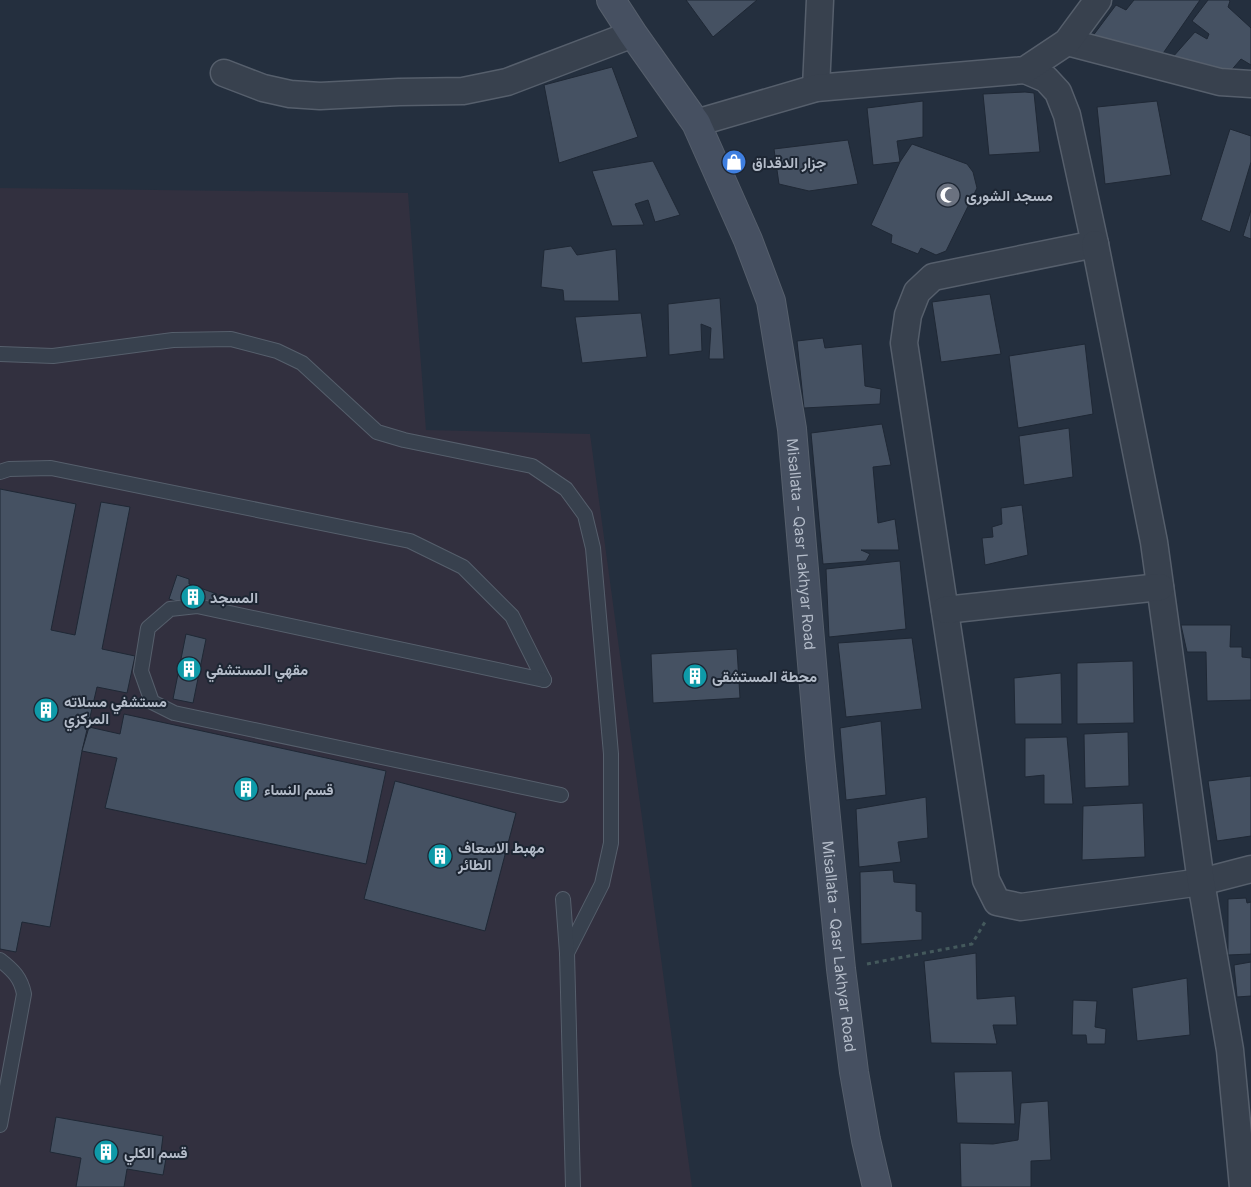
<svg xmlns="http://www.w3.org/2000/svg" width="1251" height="1187" viewBox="0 0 1251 1187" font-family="Inter,Vazirmatn,sans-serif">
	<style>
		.medical { fill: #32303f }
		.building { fill: #455162; stroke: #1f2835 }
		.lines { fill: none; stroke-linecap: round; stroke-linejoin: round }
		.lane-casing { stroke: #565f6c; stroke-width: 16 }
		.street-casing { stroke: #565f6c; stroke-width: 29 }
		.secondary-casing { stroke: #565f6c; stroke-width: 30 }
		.path { stroke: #44595c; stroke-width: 3; stroke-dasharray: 4 4; stroke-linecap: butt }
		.lane { stroke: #38414e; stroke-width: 14 }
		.street { stroke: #38414e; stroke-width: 26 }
		.secondary { stroke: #465061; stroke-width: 28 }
		.labels { text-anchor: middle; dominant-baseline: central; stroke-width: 4; stroke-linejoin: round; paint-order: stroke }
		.poi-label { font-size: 15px; font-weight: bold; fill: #b4bcc9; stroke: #1d2633; text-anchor: start }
		.street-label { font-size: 15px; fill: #b4bcc9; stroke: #1d2633 }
	</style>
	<rect width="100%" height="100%" fill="#242f3e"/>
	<!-- medical -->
	<polygon class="medical" points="0,188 408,193 426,430 590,434 692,1187 0,1187"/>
	<!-- building -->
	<g class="building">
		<polygon points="686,0 757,0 713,37"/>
		<polygon points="1134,0 1200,0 1157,62 1089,41 1116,5 1126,10"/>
		<polygon points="1208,0 1229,0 1230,1 1228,7 1251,28 1251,65 1241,59 1222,81 1164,67 1195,32 1207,39 1209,34 1192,21"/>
		<polygon points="612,67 638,137 559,163 544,85"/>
		<polygon points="1025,92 1034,93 1040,152 989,155 983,94"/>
		<polygon points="923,101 923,137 897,141 900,162 873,165 867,108"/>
		<polygon points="1157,101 1171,175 1105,184 1097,107"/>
		<polygon points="1230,129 1251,136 1251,162 1230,232 1201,220"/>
		<polygon points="848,140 858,184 809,191 779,184 774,149"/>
		<polygon points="912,144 967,164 973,172 977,188 946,251 936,255 921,248 918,254 891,243 892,235 871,225 900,162"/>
		<polygon points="653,161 680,215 655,222 648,200 635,204 644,225 612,226 592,171"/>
		<polygon points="1251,210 1251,239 1243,236"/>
		<polygon points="571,246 577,255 616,249 619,301 564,301 563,290 541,287 544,250"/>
		<polygon points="990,294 1001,354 941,362 932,302"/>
		<polygon points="720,298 724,359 709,359 711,328 701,324 702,351 669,355 668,304"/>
		<polygon points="641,313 647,357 582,363 575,317"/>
		<polygon points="823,338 825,348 862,344 865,386 881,389 880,404 804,408 797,341"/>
		<polygon points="1085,344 1093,414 1018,428 1009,356"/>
		<polygon points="882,424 891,465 873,467 878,523 895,519 899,550 861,550 870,554 866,561 823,564 811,433"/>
		<polygon points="1069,428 1073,477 1024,485 1019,436"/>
		<polygon points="0,489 76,504 51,630 75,635 101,502 130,507 102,649 135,656 127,693 97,687 82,751 50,927 22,922 16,952 0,949"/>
		<polygon points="1022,505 1028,555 985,565 982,538 993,537 992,527 1002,524 1001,508"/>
		<polygon points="900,561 906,629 829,637 826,569"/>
		<polygon points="177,575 189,579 189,584 217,594 211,613 169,599"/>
		<polygon points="1181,625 1231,625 1230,647 1242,647 1242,657 1251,658 1251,700 1207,701 1206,652 1187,652"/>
		<polygon points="186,634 206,639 193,703 173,699"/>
		<polygon points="912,638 922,709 846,717 838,643"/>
		<polygon points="737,649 740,698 653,703 651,654"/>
		<polygon points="1133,661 1134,723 1077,724 1077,663"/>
		<polygon points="1061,673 1062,724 1015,724 1014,678"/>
		<polygon points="124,714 386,771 366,864 105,808 117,758 82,751 89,727 120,734"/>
		<polygon points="881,721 886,795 846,800 840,728"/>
		<polygon points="1128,732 1129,786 1085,788 1084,734"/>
		<polygon points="1067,737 1073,804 1044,804 1044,775 1025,777 1025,738"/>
		<polygon points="1251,776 1251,836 1217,841 1208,781"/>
		<polygon points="395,781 516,813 485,931 364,899"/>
		<polygon points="926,797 928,838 898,842 901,862 859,867 856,809"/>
		<polygon points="1143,803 1145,857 1082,860 1083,806"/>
		<polygon points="893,870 894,882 916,884 916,911 922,912 922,940 861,944 860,872"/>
		<polygon points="1246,898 1247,903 1251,902 1251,954 1228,955 1228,899"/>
		<polygon points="976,953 977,999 1015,996 1017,1025 993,1025 997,1044 931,1043 924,961"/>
		<polygon points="1251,962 1251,996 1237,997 1234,965"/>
		<polygon points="1187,978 1190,1035 1137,1041 1132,988"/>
		<polygon points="1073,1000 1097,1001 1095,1027 1106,1029 1105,1044 1087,1044 1086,1035 1072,1035"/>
		<polygon points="1012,1071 1015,1124 957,1123 954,1072"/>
		<polygon points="1048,1101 1051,1160 1031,1161 1031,1187 961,1187 960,1143 993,1144 1018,1140 1021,1103"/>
		<polygon points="56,1117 163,1136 161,1152 167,1153 163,1175 127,1169 124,1187 76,1187 81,1158 50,1152"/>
	</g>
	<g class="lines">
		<defs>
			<g id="lane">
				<polyline points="0,354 53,356 173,340 231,339 277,351 302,363 377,432 404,440 532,466 566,489 585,515 593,548 611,754 611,843 602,884 567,953"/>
				<polyline points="0,472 9,469 51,468 410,541 463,567 512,616 544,680"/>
				<polyline points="544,680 197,606 170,609 148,628 141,671 152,702 174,713 561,795"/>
				<polyline points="563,899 567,953 573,1187"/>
				<path d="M 0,960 C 13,970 21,978 24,994 L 0,1125"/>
			</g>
			<g id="street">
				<polyline points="1067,42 1220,82 1251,84"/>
				<polyline points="1025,70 1046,79 1058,92 1067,115 1095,244 933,277 917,292 908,315 904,343 986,880 997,902 1021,907 1201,882 1251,869"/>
				<polyline points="224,73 263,88 290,94 320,96 399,92 463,91 507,82 633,34"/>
				<polyline points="816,88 820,0"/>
				<polyline points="696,123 816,88 1025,70 1067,42 1098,0"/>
				<polyline points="1095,244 1154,542 1201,882 1230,1050 1243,1187"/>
				<polyline points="945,610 1160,587"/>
			</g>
			<g id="secondary">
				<path id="s1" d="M 611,0 L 633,34 L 696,123 L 748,240 L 771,301 L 792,429 L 820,757 L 841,969 L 854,1072 L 866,1140 L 877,1187"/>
			</g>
		</defs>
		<!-- lane casing -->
		<use href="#lane" class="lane-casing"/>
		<!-- street casing -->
		<use href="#street" class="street-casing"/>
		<!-- secondary casing -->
		<use href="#secondary" class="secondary-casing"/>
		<!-- path -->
		<polyline class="path" points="867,964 972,944 985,922"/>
		<!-- lane -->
		<use href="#lane" class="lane"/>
		<!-- street -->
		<use href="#street" class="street"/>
		<!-- secondary -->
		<use href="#secondary" class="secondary"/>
	</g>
	<!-- icons -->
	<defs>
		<symbol id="shop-disc" viewBox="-11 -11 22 22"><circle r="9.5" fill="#3f7fe0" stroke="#1d2633"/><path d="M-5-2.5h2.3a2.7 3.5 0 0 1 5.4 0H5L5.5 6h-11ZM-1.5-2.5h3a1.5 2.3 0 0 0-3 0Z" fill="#fff"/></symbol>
		<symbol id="mosque-disc" viewBox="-11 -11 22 22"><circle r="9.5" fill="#6b7280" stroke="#1d2633"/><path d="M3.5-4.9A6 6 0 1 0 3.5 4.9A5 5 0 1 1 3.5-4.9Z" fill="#fff"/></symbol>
		<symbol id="building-disc" viewBox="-11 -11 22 22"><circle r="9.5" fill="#0f9aa8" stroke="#1d2633"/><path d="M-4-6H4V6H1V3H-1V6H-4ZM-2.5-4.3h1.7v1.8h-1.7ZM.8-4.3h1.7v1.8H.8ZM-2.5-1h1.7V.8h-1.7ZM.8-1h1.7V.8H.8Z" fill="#fff"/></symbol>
	</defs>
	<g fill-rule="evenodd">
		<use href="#shop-disc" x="720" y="148" width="28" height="28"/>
		<use href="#mosque-disc" x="934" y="181" width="28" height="28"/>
		<use href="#building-disc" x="179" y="583" width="28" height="28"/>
		<use href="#building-disc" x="175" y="655" width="28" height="28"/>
		<use href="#building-disc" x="681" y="662" width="28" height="28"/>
		<use href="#building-disc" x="32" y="696" width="28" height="28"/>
		<use href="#building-disc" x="232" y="775" width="28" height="28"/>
		<use href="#building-disc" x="426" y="842" width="28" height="28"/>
		<use href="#building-disc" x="92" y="1138" width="28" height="28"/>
	</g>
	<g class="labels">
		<!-- poi labels -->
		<g class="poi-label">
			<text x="752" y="162">جزار الدقداق</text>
			<text x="966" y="195">مسجد الشورى</text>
			<text x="210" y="597">المسجد</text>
			<text x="206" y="669">مقهي المستشفي</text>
			<text x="712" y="676">محطة المستشقى</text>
			<text x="64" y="701">مستشفي مسلاته<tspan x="64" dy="17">المركزي</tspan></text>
			<text x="264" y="789">قسم النساء</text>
			<text x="458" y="847">مهبط الاسعاف<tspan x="458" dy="17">الطائر</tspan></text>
			<text x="124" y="1152">قسم الكلي</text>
		</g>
		<!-- street labels -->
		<g class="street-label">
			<text stroke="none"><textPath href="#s1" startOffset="588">Misallata - Qasr Lakhyar Road</textPath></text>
			<text stroke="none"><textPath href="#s1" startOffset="992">Misallata - Qasr Lakhyar Road</textPath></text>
		</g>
	</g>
</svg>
